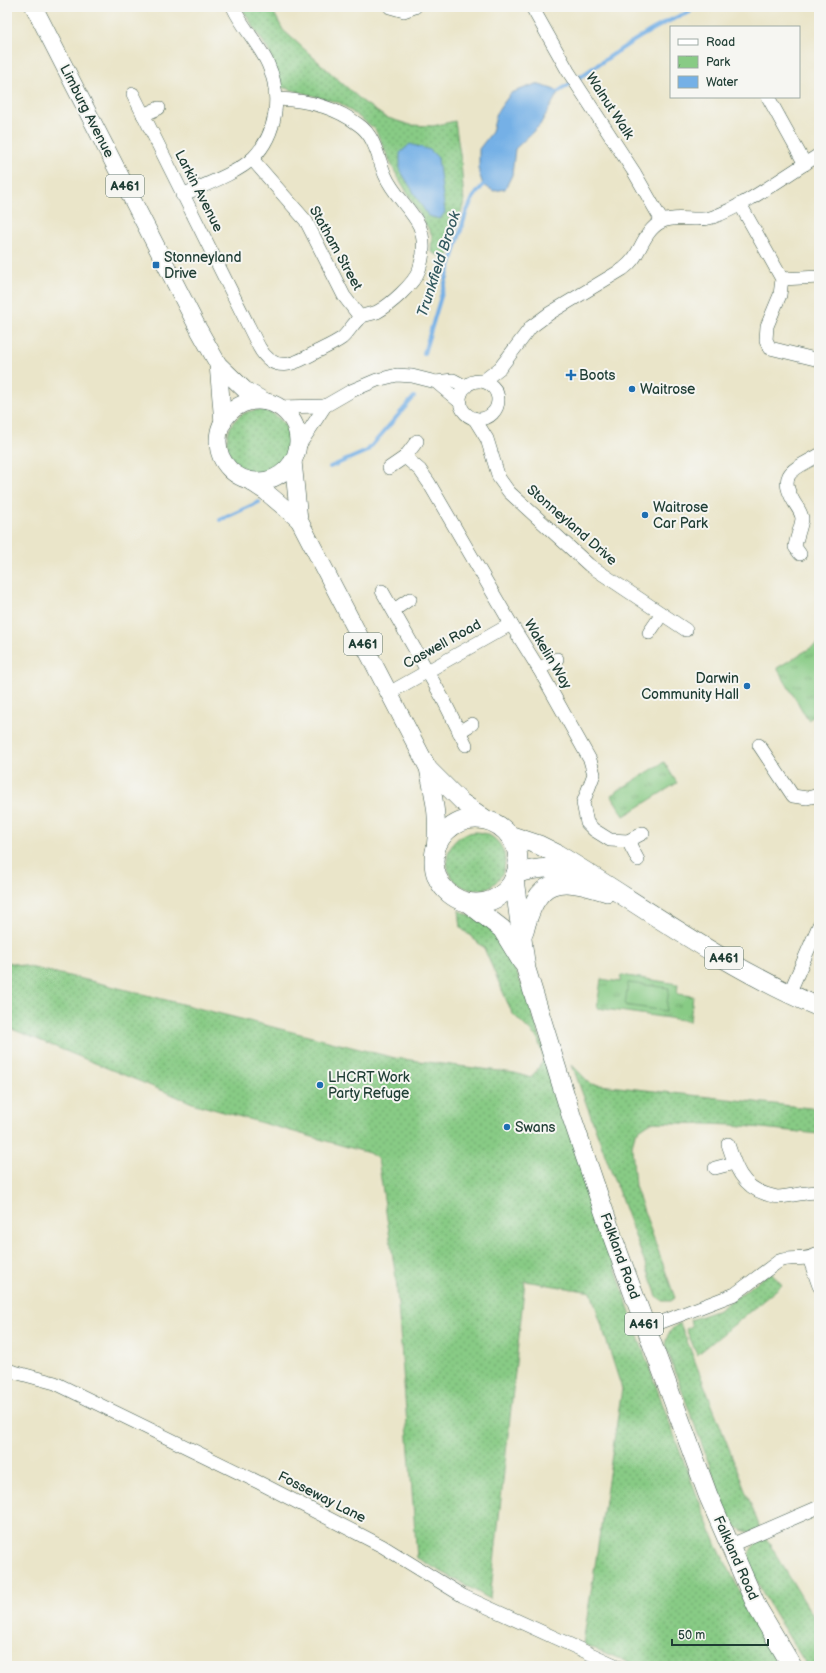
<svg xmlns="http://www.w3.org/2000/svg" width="826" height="1673" viewBox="0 0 826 1673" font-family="'Balsamiq Sans',sans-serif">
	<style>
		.grass { fill: url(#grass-dots); stroke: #54845c }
		.park { fill: url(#park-tufts); stroke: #54845c }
		.pitch { fill: #88cb85; stroke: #54845c }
		.water { fill: #75b0e6; stroke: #4a768d }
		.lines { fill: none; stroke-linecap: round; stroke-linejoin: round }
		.stream { stroke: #75b0e6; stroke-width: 4 }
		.minor-casing { stroke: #3d564a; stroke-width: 14 }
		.major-casing { stroke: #3d564a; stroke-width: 18 }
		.highway-casing { stroke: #3d564a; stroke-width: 20 }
		.minor { stroke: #fff; stroke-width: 13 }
		.major { stroke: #fff; stroke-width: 17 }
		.highway { stroke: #fff; stroke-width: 19 }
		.poi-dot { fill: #1f6fb2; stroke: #f6f6f2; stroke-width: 1.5 }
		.labels { text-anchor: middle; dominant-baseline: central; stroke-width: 4; stroke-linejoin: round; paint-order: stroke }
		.shield { fill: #f6f6f2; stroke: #60746d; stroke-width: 1 }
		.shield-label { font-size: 13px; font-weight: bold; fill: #1f3d34 }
		.street-label { font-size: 14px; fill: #1f3d34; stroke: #f6f6f2 }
		.poi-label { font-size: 14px; fill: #1f3d34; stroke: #f6f6f2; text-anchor: start }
		.water-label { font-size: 15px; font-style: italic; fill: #345a60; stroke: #f6f6f2 }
	</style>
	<defs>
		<pattern id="grass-dots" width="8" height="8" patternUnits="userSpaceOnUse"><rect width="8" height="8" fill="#88cb85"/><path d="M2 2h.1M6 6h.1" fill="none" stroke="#6fa66e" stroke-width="1.8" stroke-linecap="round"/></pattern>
		<pattern id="park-tufts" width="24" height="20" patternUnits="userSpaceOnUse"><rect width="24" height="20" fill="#88cb85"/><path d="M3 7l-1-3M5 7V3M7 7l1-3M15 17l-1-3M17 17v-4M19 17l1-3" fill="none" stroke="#6fa66e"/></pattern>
	</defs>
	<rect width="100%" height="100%" fill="#f6f6f2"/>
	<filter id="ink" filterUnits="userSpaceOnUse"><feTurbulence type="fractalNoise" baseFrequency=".025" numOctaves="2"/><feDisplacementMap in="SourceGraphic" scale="8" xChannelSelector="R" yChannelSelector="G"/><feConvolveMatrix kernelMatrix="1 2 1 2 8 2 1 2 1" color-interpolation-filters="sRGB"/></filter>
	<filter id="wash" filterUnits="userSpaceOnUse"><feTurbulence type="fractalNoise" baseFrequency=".012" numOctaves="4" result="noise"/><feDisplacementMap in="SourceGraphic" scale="16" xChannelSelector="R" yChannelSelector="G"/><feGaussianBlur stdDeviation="0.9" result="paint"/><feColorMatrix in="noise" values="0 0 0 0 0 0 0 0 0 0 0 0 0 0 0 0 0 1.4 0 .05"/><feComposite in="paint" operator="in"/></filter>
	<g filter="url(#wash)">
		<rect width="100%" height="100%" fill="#eae5c9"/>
		<!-- grass -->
		<g class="grass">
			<polygon points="241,7 271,7 283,30 362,101 385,117 410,125 433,126 455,121 461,161 464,202 447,259 431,252 432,235 395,172 375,129 340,103 281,87 270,53"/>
			<circle cx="258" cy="441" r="31"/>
			<circle cx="476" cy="861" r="29"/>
			<polygon points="459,910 491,927 513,965 526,994 637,1334 682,1457 717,1546 778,1666 638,1666 583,1644 622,1389 591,1292 525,1281 490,1599 417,1558 396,1278 378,1159 369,1153 195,1104 7,1027 7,962 91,981 395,1058 515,1073 531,1078 544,1060 538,1039 512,1013 484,948 461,928"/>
			<polygon points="572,1065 591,1084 819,1109 819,1134 733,1125 651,1122 635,1133 632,1147 635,1186 675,1298 671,1301 662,1301 657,1296"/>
			<polygon points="771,1272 782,1285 697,1355 686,1329 692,1326 690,1320 719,1310"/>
			<path d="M 680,1323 L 760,1528 L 752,1533 L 741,1530 L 731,1523 L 665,1345 C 667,1334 671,1328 680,1323 Z"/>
			<path d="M 766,1538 L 819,1626 L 819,1666 L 807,1666 C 795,1645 749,1578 749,1557 C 749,1547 758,1542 766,1538 Z"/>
		</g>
		<!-- park -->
		<g class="park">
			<polygon points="819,643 819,713 808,720 777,668"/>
			<polygon points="664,762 677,783 624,816 611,795"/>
			<polygon points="621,975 678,984 677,994 693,996 690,1021 597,1008 601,979 620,982"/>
		</g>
		<!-- pitch -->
		<polygon class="pitch" points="628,983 669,988 666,1011 625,1005"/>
		<!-- water -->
		<g class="water">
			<polygon points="536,84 559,91 540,125 515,149 512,175 505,189 494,191 483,185 479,173 479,149 492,132 497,112 511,93"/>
			<polygon points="410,144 430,150 438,158 445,212 440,219 428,216 400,170 400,153"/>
		</g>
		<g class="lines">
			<!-- stream -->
			<g class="stream">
				<path d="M 559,91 C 598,66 647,27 690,12"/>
				<polyline points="424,353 466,213 473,198 483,185"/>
				<polyline points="330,467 367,451 414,397"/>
				<polyline points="220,520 259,502"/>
			</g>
		</g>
	</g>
	<g filter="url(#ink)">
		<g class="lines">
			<defs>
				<g id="minor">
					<polyline points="390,7 404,11 415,7"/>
					<polyline points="532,7 568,71 634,172 662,221"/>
					<path d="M 133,94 L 259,347 C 275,376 296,363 318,351 C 326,347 335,343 342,338 C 349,332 353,323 360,318 C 364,314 372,314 377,312 C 390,305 414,284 419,270 C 424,256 425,239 419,225 C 411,209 393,194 385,175 C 378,158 375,136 359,125 C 336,107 305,100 277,99"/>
					<polyline points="768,97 805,164"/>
					<polyline points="143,115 159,108"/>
					<polyline points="252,159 306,221 344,296 360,317"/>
					<path d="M 182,195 C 202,186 238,173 253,158 C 277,134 282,95 268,64 C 259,44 242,27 233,7"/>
					<polyline points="740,204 782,279 780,295 767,326 766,340 770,348 819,360"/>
					<polyline points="782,279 819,277"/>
					<path d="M 483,381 L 500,368 L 531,327 L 550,313 L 623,269 C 627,266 631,262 634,258 C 642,246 647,229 661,222 C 677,214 697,223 713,217 C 747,205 787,174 819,155"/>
					<circle cx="479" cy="400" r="19"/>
					<polyline points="436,382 453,380 466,387"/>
					<polyline points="278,407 325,406"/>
					<polyline points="474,418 487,439 499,478 509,492 589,565 686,630"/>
					<polyline points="299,446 325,406 351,391 377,380 397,375 412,376 436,382 461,403"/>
					<polyline points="405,457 420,470 429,483 511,624 539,669 590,760 594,774 583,803 587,823 594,830 610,840 628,841 643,833"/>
					<polyline points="389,468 405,457 417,441"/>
					<path d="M 800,554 L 795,547 C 796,538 801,528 802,519 C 802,513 797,507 794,502 C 776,472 796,469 819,455"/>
					<polyline points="382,591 443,699 466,745"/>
					<polyline points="394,610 410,599"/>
					<polyline points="649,633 662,614"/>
					<polyline points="539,669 557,659"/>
					<polyline points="389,693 511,624"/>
					<polyline points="459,732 472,724"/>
					<polyline points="759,745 793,796 807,798 819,795"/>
					<polyline points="628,841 638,860"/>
					<polyline points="789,994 819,925"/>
					<path d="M 728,1144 C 735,1166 742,1187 766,1194 C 770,1195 774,1197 778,1197 C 792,1196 805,1192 819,1192"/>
					<polyline points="715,1168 734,1163"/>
					<polyline points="809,1258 819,1286"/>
					<path d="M 646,1328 L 735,1294 L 779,1261 C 792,1256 808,1262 819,1253"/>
					<polyline points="7,1370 55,1383 260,1483 382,1546 463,1596 617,1666"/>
					<polyline points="729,1546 819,1507"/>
				</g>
				<g id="major">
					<polyline points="34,7 199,330 218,364 245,390 266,402"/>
					<polyline points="218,364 223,423"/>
					<circle cx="258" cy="441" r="40"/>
					<path d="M 293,461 L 299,520 L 428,768 C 434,799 439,816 435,849"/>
					<polyline points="248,480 266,492 299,520"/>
					<polyline points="428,768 462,802 491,822"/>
				</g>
				<g id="highway">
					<circle cx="476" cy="861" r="42"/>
					<path d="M 509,835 L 539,845 L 557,854 C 643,906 726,968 819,1007"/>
					<path d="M 516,874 C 540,866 554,867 578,872"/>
					<polyline points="514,879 526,969 571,1115 614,1241 708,1495 757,1607 792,1666"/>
					<polyline points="467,902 502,929 522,962"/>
					<path d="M 524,932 C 537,877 558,876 607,892"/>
				</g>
			</defs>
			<!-- minor casing -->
			<use href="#minor" class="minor-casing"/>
			<!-- major casing -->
			<use href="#major" class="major-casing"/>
			<!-- highway casing -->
			<use href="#highway" class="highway-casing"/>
			<!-- minor -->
			<use href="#minor" class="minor"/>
			<!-- major -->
			<use href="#major" class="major"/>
			<!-- highway -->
			<use href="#highway" class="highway"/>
		</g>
	</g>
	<!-- markers -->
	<g class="poi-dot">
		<rect x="152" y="261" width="8" height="8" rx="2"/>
		<path d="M569 369h4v4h4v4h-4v4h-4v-4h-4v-4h4z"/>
		<circle cx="632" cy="389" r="4"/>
		<circle cx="645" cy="515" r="4"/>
		<circle cx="747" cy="686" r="4"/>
		<circle cx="320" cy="1085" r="4"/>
		<circle cx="507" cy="1127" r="4"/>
	</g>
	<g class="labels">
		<!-- shield labels -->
		<g class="shield">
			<rect x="106" y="175" width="38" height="22" rx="3"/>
			<rect x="344" y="633" width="38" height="22" rx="3"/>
			<rect x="705" y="947" width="38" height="22" rx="3"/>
			<rect x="625" y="1313" width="38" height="22" rx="3"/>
		</g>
		<g class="shield-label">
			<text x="125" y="186">A461</text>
			<text x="363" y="644">A461</text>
			<text x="724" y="958">A461</text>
			<text x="644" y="1324">A461</text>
		</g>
		<!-- street labels -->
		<g class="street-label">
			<text transform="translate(610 106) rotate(57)">Walnut Walk</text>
			<text transform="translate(87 111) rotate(63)">Limburg Avenue</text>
			<text transform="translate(199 191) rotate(63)">Larkin Avenue</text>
			<text transform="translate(336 248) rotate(61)">Statham Street</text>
			<text transform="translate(572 525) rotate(41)">Stonneyland Drive</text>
			<text transform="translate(442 644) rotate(-29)">Caswell Road</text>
			<text transform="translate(548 654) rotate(59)">Wakelin Way</text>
			<text transform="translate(620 1256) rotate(70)">Falkland Road</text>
			<text transform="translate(322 1497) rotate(27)">Fosseway Lane</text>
			<text transform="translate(736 1558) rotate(66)">Falkland Road</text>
		</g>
		<!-- poi labels -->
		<g class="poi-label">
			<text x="164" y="257">Stonneyland<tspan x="164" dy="16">Drive</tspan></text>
			<text x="579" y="375">Boots</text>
			<text x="640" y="389">Waitrose</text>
			<text x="653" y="507">Waitrose<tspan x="653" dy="16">Car Park</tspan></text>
			<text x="739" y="678" text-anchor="end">Darwin<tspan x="739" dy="16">Community Hall</tspan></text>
			<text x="328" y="1077">LHCRT Work<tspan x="328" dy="16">Party Refuge</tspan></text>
			<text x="515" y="1127">Swans</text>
		</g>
		<!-- water labels -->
		<g class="water-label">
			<text transform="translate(439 264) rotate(-72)">Trunkfield Brook</text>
		</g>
	</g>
	<!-- margin -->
	<rect width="826" height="1673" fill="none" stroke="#f6f6f2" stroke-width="24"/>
	<!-- legend -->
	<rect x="670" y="26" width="130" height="72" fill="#f6f6f2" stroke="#a0aca6"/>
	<rect x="678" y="39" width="20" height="6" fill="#ffffff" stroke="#a0aca6"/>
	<text x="706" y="46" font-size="12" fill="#1f3d34">Road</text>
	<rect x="678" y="56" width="20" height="12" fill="url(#park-tufts)" stroke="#a0aca6"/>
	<text x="706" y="66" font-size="12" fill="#1f3d34">Park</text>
	<rect x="678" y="76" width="20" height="12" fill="#75b0e6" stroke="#a0aca6"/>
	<text x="706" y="86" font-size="12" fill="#1f3d34">Water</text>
	<!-- scale -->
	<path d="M672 1639v6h96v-6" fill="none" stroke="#1f3d34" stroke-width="2"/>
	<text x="678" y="1639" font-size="12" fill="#1f3d34" stroke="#f6f6f2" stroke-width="3" paint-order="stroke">50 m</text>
</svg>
